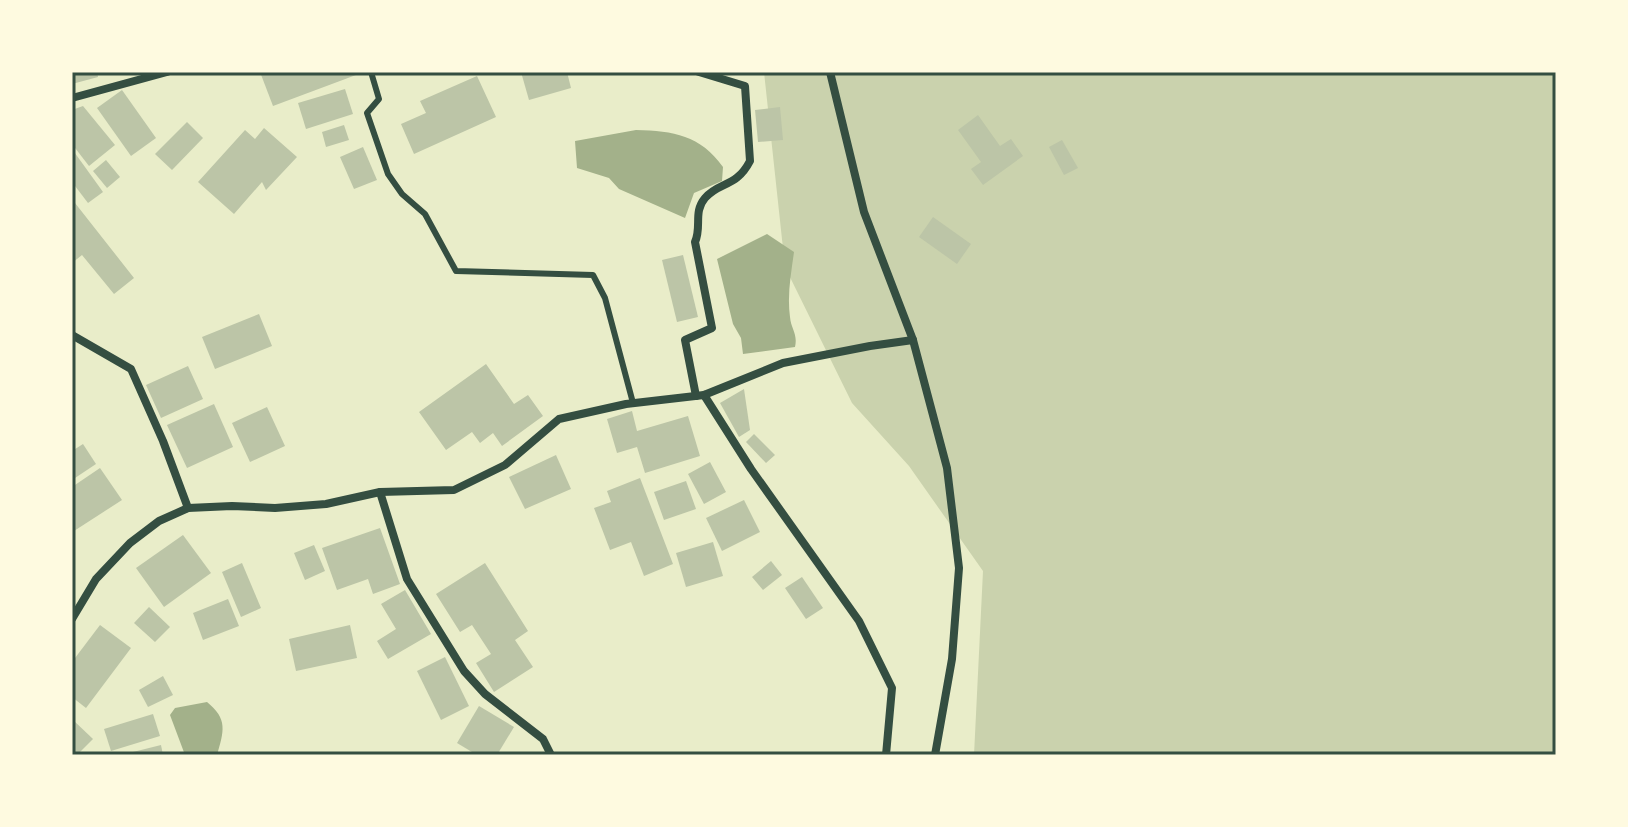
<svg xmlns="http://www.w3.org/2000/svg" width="1628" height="827" viewBox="0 0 1628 827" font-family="'Nunito Sans',sans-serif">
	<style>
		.green { fill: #cad2ad }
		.water { fill: #a3b18a }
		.building { fill: #bcc5a7 }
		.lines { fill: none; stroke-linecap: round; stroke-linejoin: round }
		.service { stroke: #344e41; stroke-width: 6 }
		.minor { stroke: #344e41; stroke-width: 8 }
		.neatline { fill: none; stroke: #344e41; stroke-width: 3 }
	</style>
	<rect width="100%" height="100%" fill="#e9edc9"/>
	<!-- green -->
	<polygon class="green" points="764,72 1556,72 1556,755 974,755 983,571 909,466 852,403 785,267"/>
	<!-- water -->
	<g class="water">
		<path d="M 636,130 C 674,131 700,135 723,167 L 722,181 L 694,193 L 685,218 L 619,189 L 609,178 L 577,168 L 575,141 Z"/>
		<path d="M 767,234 L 794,252 C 791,274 787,295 790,317 C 791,329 798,334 795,347 L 743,354 L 741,338 L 733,324 L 717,259 Z"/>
		<path d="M 207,702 C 228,719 224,731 217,755 L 185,755 L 170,715 L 175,708 Z"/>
	</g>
	<!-- building -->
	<g class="building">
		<polygon points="72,72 97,72 98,77 72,84"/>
		<polygon points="260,72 355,72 356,75 273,106"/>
		<polygon points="521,72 567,72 571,88 529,100"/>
		<polygon points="477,76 496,117 414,154 401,124 426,113 420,101"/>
		<polygon points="345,89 353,114 306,129 298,103"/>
		<polygon points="122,90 156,138 131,156 97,108"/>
		<polygon points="83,106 115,145 89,166 72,144 72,110"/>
		<polygon points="780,107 783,140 758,142 755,110"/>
		<polygon points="978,115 1000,146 1011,139 1023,156 983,185 971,169 981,162 958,130"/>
		<polygon points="187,122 203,138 172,170 155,154"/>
		<polygon points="344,125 349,140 326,147 322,132"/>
		<polygon points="264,128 297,157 266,190 262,182 234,214 198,182 245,130 255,139"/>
		<polygon points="1062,140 1078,168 1064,175 1049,147"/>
		<polygon points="363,147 377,180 354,189 340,157"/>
		<polygon points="72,149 103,192 88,203 72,182"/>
		<polygon points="106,160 120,177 107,188 93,171"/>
		<polygon points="75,203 134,278 114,294 82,255 72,263 72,206"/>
		<polygon points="933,217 971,244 957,264 919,237"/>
		<polygon points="683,255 698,317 677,322 662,260"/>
		<polygon points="259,314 272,346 215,369 202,337"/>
		<polygon points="486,364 514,404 528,395 543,416 502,446 493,433 480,443 472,432 446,450 419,412"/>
		<polygon points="188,366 203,399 161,418 146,385"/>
		<polygon points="744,389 750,430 739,437 720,403"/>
		<polygon points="214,404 233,447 187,468 167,425"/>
		<polygon points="267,407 285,446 250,462 232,423"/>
		<polygon points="632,411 637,431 688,416 700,456 645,473 637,447 617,453 607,419"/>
		<polygon points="754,434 775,455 766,463 746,442"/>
		<polygon points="83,444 96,464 72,480 72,451"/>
		<polygon points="556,455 571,489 525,509 509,477"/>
		<polygon points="710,462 726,492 704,504 688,474"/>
		<polygon points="100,468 122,500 74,531 72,528 72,487"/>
		<polygon points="640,478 673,564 644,576 631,542 610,550 594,508 611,502 607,491"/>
		<polygon points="686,481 696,509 664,520 654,492"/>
		<polygon points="744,500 760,532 722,551 706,518"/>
		<polygon points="380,528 400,584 373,594 368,579 337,590 322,548"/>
		<polygon points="183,535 211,573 164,607 136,568"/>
		<polygon points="713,542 723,576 686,587 676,553"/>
		<polygon points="314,545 325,571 305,580 294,553"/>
		<polygon points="771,561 782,575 763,590 752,577"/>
		<polygon points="242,563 261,608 241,617 222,572"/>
		<polygon points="485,563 528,631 515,640 533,667 494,692 476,663 491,654 472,625 460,632 436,594"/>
		<polygon points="802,577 823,608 806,619 785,588"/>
		<polygon points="405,590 431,634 388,659 377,641 396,629 381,604"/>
		<polygon points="228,599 239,626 203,640 193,613"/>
		<polygon points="149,607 170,627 155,642 134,623"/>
		<polygon points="100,625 131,648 86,708 72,697 72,662"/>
		<polygon points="350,625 357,658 296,671 289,639"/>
		<polygon points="445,657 469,706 441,720 417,671"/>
		<polygon points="163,676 173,695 148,707 139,690"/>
		<polygon points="479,706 514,727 497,755 477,755 457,743"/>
		<polygon points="153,714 160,736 111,751 104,729"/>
		<polygon points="72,719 93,739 77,755 72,752"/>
		<polygon points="161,745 163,755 125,755 125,754"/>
	</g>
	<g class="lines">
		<!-- service -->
		<polyline class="service" points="371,72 379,99 367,113 388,174 402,194 425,214 456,271 593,275 605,298 633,403"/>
		<!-- minor -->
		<g class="minor">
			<polyline points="830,72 864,212 913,340 947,468 959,568 952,659 935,755"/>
			<polyline points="72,98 167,72"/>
			<polyline points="72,335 131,369 163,441 188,508"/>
			<polyline points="704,395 751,469 859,621 892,688 886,755"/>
			<path d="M 696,396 L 685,340 L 712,328 L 695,242 C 702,227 693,212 705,198 C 720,181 736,188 750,161 L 745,86 L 699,72"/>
			<polyline points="380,492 407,579 464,671 485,694 543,739 551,755"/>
			<polyline points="72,619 96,579 130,543 159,521 188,508 232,506 275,508 326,504 380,492 454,490 505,465 559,419 626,404 704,395 783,363 870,346 913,340"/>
		</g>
	</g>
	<!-- border -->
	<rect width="1628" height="827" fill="none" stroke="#fefae0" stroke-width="148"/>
	<rect x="74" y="74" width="1480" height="679" class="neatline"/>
</svg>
